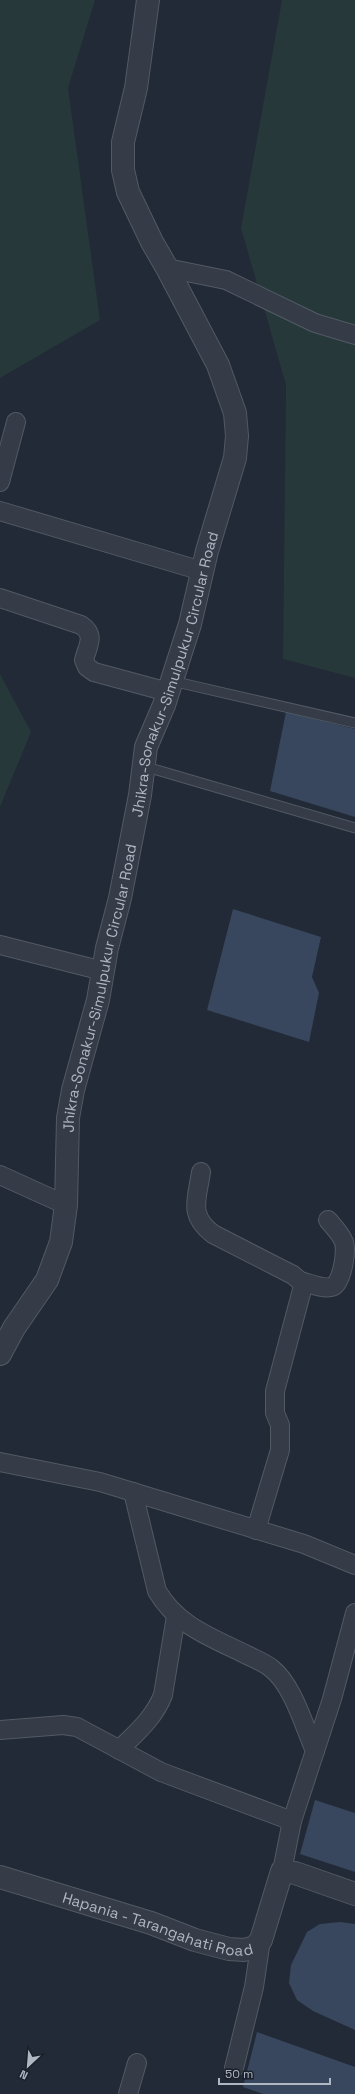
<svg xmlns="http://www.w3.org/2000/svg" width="355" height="2094" viewBox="0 0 355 2094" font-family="'Space Grotesk',sans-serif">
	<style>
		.green { fill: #263839 }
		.water { fill: #38475e }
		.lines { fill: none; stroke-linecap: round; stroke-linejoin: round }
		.service-casing { stroke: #525a64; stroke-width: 11 }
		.minor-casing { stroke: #525a64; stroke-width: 20 }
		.tertiary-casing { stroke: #525a64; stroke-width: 24 }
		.service { stroke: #353c47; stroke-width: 9 }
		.minor { stroke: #353c47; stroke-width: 18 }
		.tertiary { stroke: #353c47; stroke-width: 22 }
		.labels { text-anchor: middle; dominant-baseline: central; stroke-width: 3; stroke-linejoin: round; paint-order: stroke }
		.street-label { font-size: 15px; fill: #afb7c3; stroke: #1a212b }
	</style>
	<rect width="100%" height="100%" fill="#212a36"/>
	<!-- green -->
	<g class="green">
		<polygon points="0,0 95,0 68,88 100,320 0,378"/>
		<polygon points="282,0 355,0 355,678 283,659 286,385 241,228"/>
		<polygon points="0,674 31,732 0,807"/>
	</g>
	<!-- water -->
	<g class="water">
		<polygon points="286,712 355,729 355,817 270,791"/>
		<polygon points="233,909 321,937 312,977 319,993 309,1042 207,1010"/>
		<polygon points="315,1800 355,1813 355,1872 300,1854"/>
		<polygon points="340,1922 355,1924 355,2030 313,2011 297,2000 289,1983 291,1965 307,1932 320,1924"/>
		<polygon points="257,2032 355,2067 355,2094 263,2094 243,2087"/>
	</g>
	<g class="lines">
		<defs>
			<g id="service">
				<polyline points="172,681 355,723"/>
				<polyline points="143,766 355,828"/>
			</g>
			<g id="minor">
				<polyline points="167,268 226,280 315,323 355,335"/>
				<polyline points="0,482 16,422"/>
				<polyline points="0,511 202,571"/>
				<path d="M 0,598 L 81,625 C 96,635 88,645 84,660 L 87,667 L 94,672 L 168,692"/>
				<polyline points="0,945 103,971"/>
				<path d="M 201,1172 C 197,1200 188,1215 213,1234 L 293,1275 L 300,1281 L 303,1286 L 275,1391 L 275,1413 L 280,1425 L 280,1450 L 256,1530"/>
				<polyline points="0,1175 66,1205"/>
				<path d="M 300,1281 C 309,1283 322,1289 331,1287 C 342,1286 348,1248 343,1240 C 340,1233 333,1226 328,1220"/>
				<polyline points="0,1462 100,1482 304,1544 355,1565"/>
				<path d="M 133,1492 L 157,1591 C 177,1626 213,1638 247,1655 C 255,1659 265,1663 271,1668 C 293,1685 304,1726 315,1751"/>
				<polyline points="0,1730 63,1725 77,1727 161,1772 292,1821"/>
				<path d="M 119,1750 C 136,1733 154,1718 163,1695 L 176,1616"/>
				<polyline points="282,1871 292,1821 332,1699 355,1613"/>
				<polyline points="234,2068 254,1987 261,1940"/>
				<polyline points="128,2094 137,2063"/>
			</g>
			<g id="tertiary">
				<path id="s1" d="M 0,1354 L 14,1328 L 47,1280 L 61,1242 L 66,1205 L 68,1118 L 73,1090 L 98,1000 L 107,948 L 120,898 L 140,795 L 146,747 L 164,705 L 190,624 L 207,551 L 235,458 L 237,436 L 235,413 L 218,365 L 167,268 L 152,242 L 128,192 L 123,170 L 123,142 L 136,88 L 148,0"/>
				<path id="s2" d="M 0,1877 L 151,1923 L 195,1940 L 229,1949 L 244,1950 L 255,1947 L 261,1940 L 282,1871 L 295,1873 L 355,1894"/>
			</g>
		</defs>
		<!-- service casing -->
		<use href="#service" class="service-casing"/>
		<!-- minor casing -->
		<use href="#minor" class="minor-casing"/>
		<!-- tertiary casing -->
		<use href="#tertiary" class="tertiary-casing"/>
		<!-- service -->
		<use href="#service" class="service"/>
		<!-- minor -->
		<use href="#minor" class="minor"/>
		<!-- tertiary -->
		<use href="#tertiary" class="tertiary"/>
	</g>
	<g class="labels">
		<!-- street labels -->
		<g class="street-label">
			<text stroke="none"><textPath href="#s1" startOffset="710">Jhikra-Sonakur-Simulpukur Circular Road</textPath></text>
			<text stroke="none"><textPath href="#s1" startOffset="386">Jhikra-Sonakur-Simulpukur Circular Road</textPath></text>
			<text stroke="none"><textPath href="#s2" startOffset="165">Hapania - Tarangahati Road</textPath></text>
		</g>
	</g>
	<!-- north arrow -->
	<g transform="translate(28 2066) rotate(206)" stroke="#1a212b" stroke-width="3" paint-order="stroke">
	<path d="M0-3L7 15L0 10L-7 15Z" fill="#afb7c3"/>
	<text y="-6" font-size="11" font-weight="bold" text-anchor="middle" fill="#afb7c3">N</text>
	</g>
	<!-- scale -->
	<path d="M219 2078v6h111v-6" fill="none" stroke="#afb7c3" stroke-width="2"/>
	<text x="225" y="2078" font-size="12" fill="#afb7c3" stroke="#1a212b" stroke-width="3" paint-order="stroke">50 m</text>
</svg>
